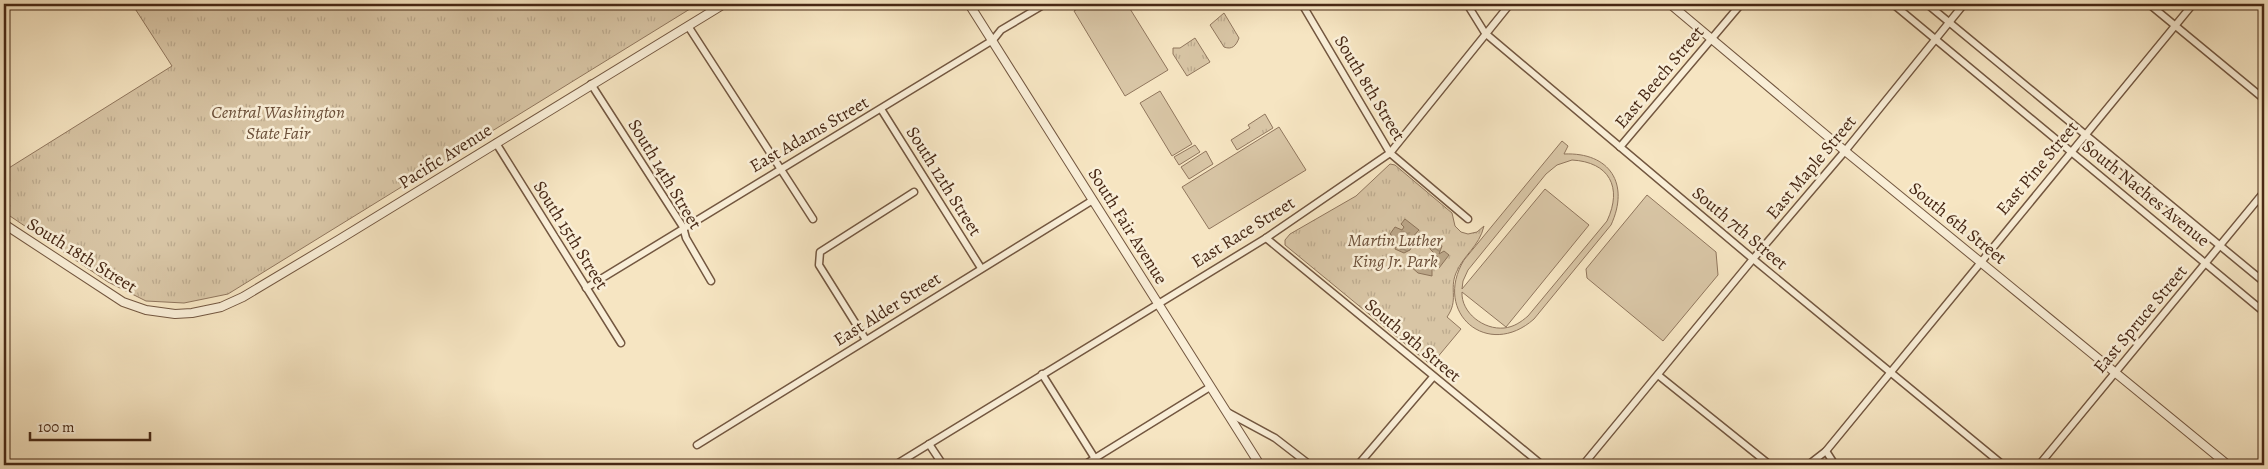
<svg xmlns="http://www.w3.org/2000/svg" width="2268" height="469" viewBox="0 0 2268 469" font-family="Alegreya,serif">
	<style>
		.grass { fill: #d8c5a5; stroke: #90765d; fill-rule: evenodd }
		.park { fill: url(#park-tufts); stroke: #90765d }
		.water { fill: url(#water-ripples); stroke: #8c7359 }
		.lines { fill: none; stroke-linecap: round; stroke-linejoin: round }
		.minor-casing { stroke: #735740; stroke-width: 9 }
		.tertiary-casing { stroke: #735740; stroke-width: 10 }
		.minor { stroke: #f9eed7; stroke-width: 6 }
		.tertiary { stroke: #f9eed7; stroke-width: 8 }
		.labels { text-anchor: middle; dominant-baseline: central; stroke-width: 5; stroke-linejoin: round; paint-order: stroke }
		.street-label { font-size: 18px; fill: #472815; stroke: #f9eed7 }
		.park-label { font-size: 18px; font-style: italic; fill: #6b4f39; stroke: #f9eed7 }
	</style>
	<defs>
		<pattern id="park-tufts" width="24" height="20" patternUnits="userSpaceOnUse" patternTransform="scale(1.25)"><rect width="24" height="20" fill="#d8c5a5"/><path d="M3 7l-1-3M5 7V3M7 7l1-3M15 17l-1-3M17 17v-4M19 17l1-3" fill="none" stroke="#bba98d"/></pattern>
		<pattern id="water-ripples" width="26" height="14" patternUnits="userSpaceOnUse" patternTransform="scale(1.25)"><rect width="26" height="14" fill="#baa587"/><path d="M2 4q2-2 4 0t4 0M15 11q2-2 4 0t4 0" fill="none" stroke="#99866d"/></pattern>
	</defs>
	<rect width="100%" height="100%" fill="#f6e5c2"/>
	<filter id="stains"><feTurbulence type="fractalNoise" baseFrequency=".004" numOctaves="4"/><feColorMatrix values="0 0 0 0 .2 0 0 0 0 .09 0 0 0 0 .02 0 0 0 .5 -.17"/></filter>
	<radialGradient id="worn" r=".72"><stop offset=".6" stop-color="#630" stop-opacity="0"/><stop offset="1" stop-color="#630" stop-opacity=".3"/></radialGradient>
	<!-- grass -->
	<g class="grass">
		<polygon points="1086,4 1127,4 1168,70 1125,96 1074,11"/>
		<polygon points="1160,91 1192,144 1172,156 1140,103"/>
		<polygon points="1279,127 1306,170 1209,229 1182,187"/>
		<path d="M 1562,141 L 1568,146 L 1564,154 C 1610,152 1630,184 1611,225 L 1534,319 C 1488,360 1432,313 1464,260 ZM 1572,160 C 1609,162 1623,187 1607,221 L 1528,316 C 1521,322 1514,327 1504,328 C 1484,330 1461,313 1462,292 L 1506,327 L 1589,225 L 1545,189 L 1462,289 L 1463,281 L 1468,270 L 1546,174 L 1557,165 Z"/>
		<polygon points="1195,145 1200,152 1179,165 1174,157"/>
		<polygon points="1206,151 1213,164 1189,179 1181,167"/>
		<polygon points="1647,195 1716,252 1718,275 1663,341 1587,278 1586,269"/>
	</g>
	<!-- park -->
	<g class="park">
		<polygon points="132,4 698,4 228,294 184,303 146,301 108,282 4,212 4,171 172,66"/>
		<path d="M 1224,13 L 1239,38 C 1236,46 1232,50 1224,47 L 1210,25 Z"/>
		<polygon points="1195,38 1210,62 1187,76 1173,54 1173,48 1180,48"/>
		<polygon points="1265,114 1273,128 1237,150 1231,140 1250,128 1248,125"/>
		<path d="M 1390,164 L 1395,165 L 1452,213 L 1455,226 L 1461,232 L 1468,234 L 1477,232 L 1484,226 C 1479,247 1464,254 1456,273 C 1449,290 1459,300 1447,317 L 1461,329 L 1431,365 L 1285,245 L 1285,240 L 1290,234 L 1356,196 Z"/>
	</g>
	<!-- water -->
	<g class="water">
		<polygon points="1405,219 1419,230 1409,241 1412,246 1410,250 1404,253 1395,249 1396,247 1391,243 1395,238 1390,234 1395,227 1402,230 1404,227 1401,224"/>
		<polygon points="1435,242 1439,242 1442,246 1439,254 1444,251 1449,255 1439,268 1435,264 1432,265 1432,276 1418,273 1409,265 1418,259 1438,257 1430,249 1431,244"/>
	</g>
	<g class="lines">
		<defs>
			<g id="minor">
				<polyline points="1302,4 1390,153 1468,219"/>
				<polyline points="1467,4 1485,33 1753,259 2003,465"/>
				<polyline points="1893,4 2264,312"/>
				<polyline points="1927,4 2264,282"/>
				<polyline points="2149,4 2264,99"/>
				<polyline points="688,26 813,219"/>
				<polyline points="591,84 683,227 686,238 711,281"/>
				<polyline points="881,109 981,268"/>
				<polyline points="496,143 621,343"/>
				<polyline points="1620,147 1741,4"/>
				<polyline points="1266,238 1542,465"/>
				<polyline points="586,288 993,40 1001,30 1045,4"/>
				<polyline points="866,340 819,265 820,252 914,192"/>
				<polyline points="1042,374 1099,465"/>
				<polyline points="1658,375 1770,465"/>
				<polyline points="1227,412 1275,438 1310,465"/>
				<polyline points="929,444 943,465"/>
				<polyline points="697,445 1093,200"/>
				<polyline points="1826,451 1835,465"/>
				<polyline points="895,465 1266,238 1390,153 1510,4"/>
				<polyline points="1084,465 1210,387"/>
				<polyline points="1358,465 1433,377"/>
				<polyline points="1583,465 1753,259 1845,151 1964,4"/>
				<polyline points="1808,465 1826,451 2193,4"/>
				<polyline points="2039,465 2264,192"/>
			</g>
			<g id="tertiary">
				<polyline points="969,4 1260,465"/>
				<polyline points="1670,4 1845,151 2228,465"/>
				<polyline points="4,224 123,302 146,310 175,314 192,313 221,307 243,297 340,239 724,4"/>
			</g>
		</defs>
		<!-- minor casing -->
		<use href="#minor" class="minor-casing"/>
		<!-- tertiary casing -->
		<use href="#tertiary" class="tertiary-casing"/>
		<!-- minor -->
		<use href="#minor" class="minor"/>
		<!-- tertiary -->
		<use href="#tertiary" class="tertiary"/>
	</g>
	<g class="labels">
		<!-- street labels -->
		<g class="street-label">
			<text transform="translate(1659 77) rotate(-50)">East Beech Street</text>
			<text transform="translate(1370 88) rotate(59)">South 8th Street</text>
			<text transform="translate(809 134) rotate(-30)">East Adams Street</text>
			<text transform="translate(445 156) rotate(-32)">Pacific Avenue</text>
			<text transform="translate(1811 167) rotate(-50)">East Maple Street</text>
			<text transform="translate(2037 168) rotate(-50)">East Pine Street</text>
			<text transform="translate(665 174) rotate(59)">South 14th Street</text>
			<text transform="translate(944 181) rotate(58)">South 12th Street</text>
			<text transform="translate(2146 193) rotate(39)">South Naches Avenue</text>
			<text transform="translate(1958 223) rotate(39)">South 6th Street</text>
			<text transform="translate(1128 226) rotate(58)">South Fair Avenue</text>
			<text transform="translate(1740 228) rotate(40)">South 7th Street</text>
			<text transform="translate(1243 232) rotate(-32)">East Race Street</text>
			<text transform="translate(571 235) rotate(58)">South 15th Street</text>
			<text transform="translate(82 255) rotate(32)">South 18th Street</text>
			<text transform="translate(887 309) rotate(-32)">East Alder Street</text>
			<text transform="translate(2140 319) rotate(-50)">East Spruce Street</text>
			<text transform="translate(1413 340) rotate(40)">South 9th Street</text>
		</g>
		<!-- park labels -->
		<g class="park-label">
			<text x="278" y="112">Central Washington<tspan x="278" dy="21">State Fair</tspan></text>
			<text x="1395" y="240">Martin Luther<tspan x="1395" dy="21">King Jr. Park</tspan></text>
		</g>
	</g>
	<!-- margin -->
	<rect width="2268" height="469" fill="none" stroke="#f6e5c2" stroke-width="20"/>
	<rect x="5" y="5" width="2258" height="459" fill="none" stroke="#472815" stroke-width="2.5"/>
	<rect x="10" y="10" width="2248" height="449" fill="none" stroke="#472815"/>
	<!-- scale -->
	<path d="M30 432v8h120v-8" fill="none" stroke="#472815" stroke-width="2.5"/>
	<text x="38" y="432" font-size="15" fill="#472815" stroke="#f9eed7" stroke-width="4" paint-order="stroke">100 m</text>
	<rect width="100%" height="100%" filter="url(#stains)"/>
	<rect width="100%" height="100%" fill="url(#worn)"/>
</svg>
